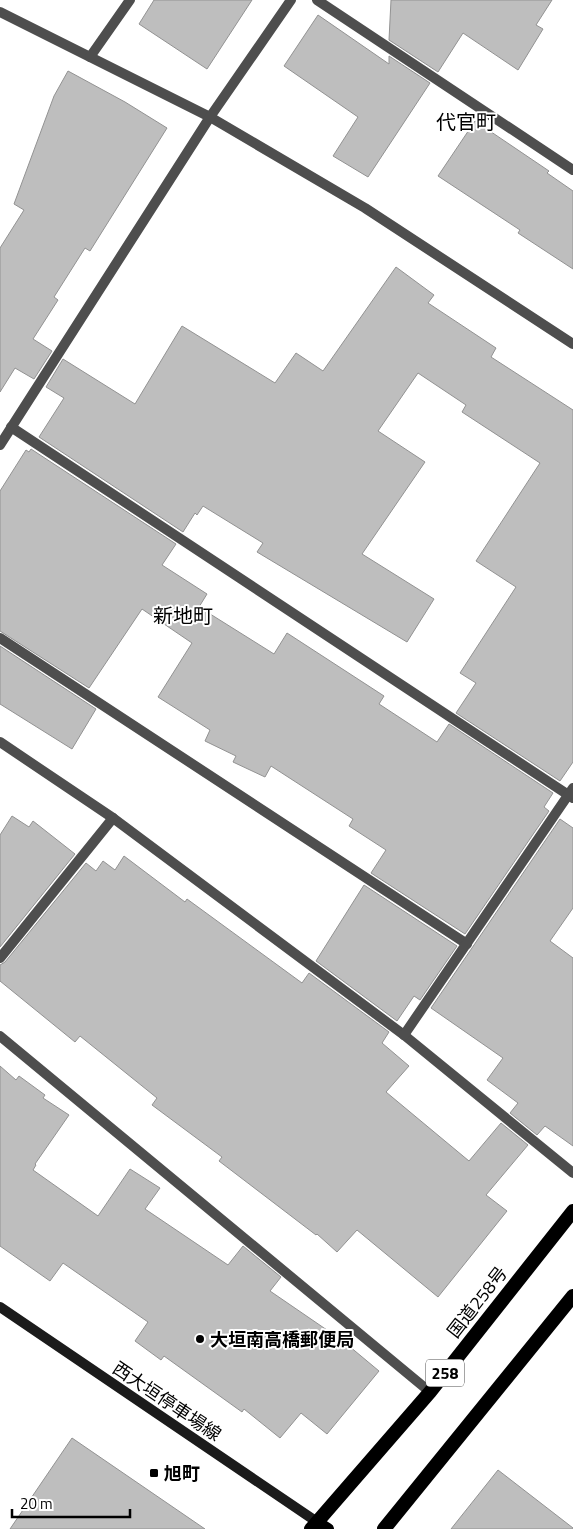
<svg xmlns="http://www.w3.org/2000/svg" width="573" height="1529" viewBox="0 0 573 1529" font-family="'Titillium Web','Noto Sans JP',sans-serif">
	<style>
		.building { fill: #bebebe; stroke: #929292 }
		.lines { fill: none; stroke-linecap: round; stroke-linejoin: round }
		.minor { stroke: #4e4e4e; stroke-width: 10 }
		.secondary { stroke: #1b1b1b; stroke-width: 10 }
		.primary { stroke: #000; stroke-width: 12 }
		.trunk { stroke: #000; stroke-width: 14 }
		.poi-dot { fill: #000; stroke: #fff; stroke-width: 2 }
		.labels { text-anchor: middle; dominant-baseline: central; stroke-width: 4; stroke-linejoin: round; paint-order: stroke }
		.shield { fill: #fff; stroke: #4c4c4c; stroke-width: 1 }
		.shield-label { font-size: 16px; font-weight: bold; fill: #000 }
		.street-label { font-size: 18px; fill: #000; stroke: #fff }
		.poi-label { font-size: 18px; font-weight: bold; fill: #000; stroke: #fff; text-anchor: start }
		.quarter-label { font-size: 20px; fill: #000; stroke: #fff }
	</style>
	<rect width="100%" height="100%" fill="#fff"/>
	<!-- building -->
	<g class="building">
		<polygon points="154,0 252,0 207,69 139,24"/>
		<polygon points="391,0 552,0 536,25 543,29 518,70 463,33 438,72 389,40"/>
		<polygon points="318,15 389,64 389,56 430,83 368,177 333,156 358,117 284,66"/>
		<polygon points="68,71 125,102 167,128 90,251 85,248 54,297 58,300 33,339 52,351 34,379 15,368 0,392 0,248 24,210 14,204 54,96"/>
		<polygon points="475,121 549,171 547,173 573,191 573,269 518,233 520,230 438,176"/>
		<polygon points="396,267 434,295 428,303 496,348 491,357 573,410 573,762 560,781 456,713 476,683 460,673 516,587 476,561 540,463 462,412 466,405 418,373 378,431 425,462 362,554 434,599 407,642 257,552 263,543 203,506 197,515 195,513 183,532 39,437 64,398 46,387 63,359 135,404 182,326 275,383 296,353 323,371"/>
		<polygon points="31,449 176,544 162,565 207,594 199,607 274,654 287,633 384,696 379,704 437,742 449,724 553,793 544,807 549,811 465,934 371,873 386,850 349,826 353,819 271,766 265,777 233,762 236,756 205,741 210,730 158,697 192,643 142,609 89,688 0,631 0,491 26,450 29,452"/>
		<polygon points="0,646 96,709 72,749 0,704"/>
		<polygon points="12,816 29,827 33,821 75,854 0,947 0,835"/>
		<polygon points="560,819 573,828 573,908 550,941 573,958 573,1146 545,1126 537,1135 510,1113 518,1103 487,1080 503,1058 431,1008"/>
		<polygon points="124,856 185,902 187,899 302,983 309,973 389,1032 382,1043 409,1066 386,1092 469,1161 501,1123 528,1145 486,1195 507,1211 438,1297 357,1230 337,1252 317,1234 316,1235 219,1161 222,1157 152,1105 157,1098 80,1036 75,1042 0,981 0,965 5,962 86,863 96,871 103,861 115,870"/>
		<polygon points="364,885 457,946 420,1000 414,996 397,1021 316,961"/>
		<polygon points="0,1066 16,1080 19,1076 45,1095 43,1098 69,1115 35,1164 36,1165 33,1170 98,1216 130,1169 160,1188 145,1209 228,1265 243,1246 281,1277 270,1291 343,1341 379,1371 327,1434 301,1413 280,1438 244,1409 242,1412 164,1356 161,1360 135,1341 148,1322 63,1263 50,1281 0,1246"/>
		<polygon points="72,1438 205,1529 10,1529"/>
		<polygon points="498,1470 573,1528 573,1529 451,1529"/>
	</g>
	<g class="lines">
		<!-- minor -->
		<g class="minor">
			<polyline points="317,0 573,170"/>
			<polyline points="0,12 210,117 365,208 573,344"/>
			<polyline points="90,57 130,0"/>
			<polyline points="11,427 573,798"/>
			<polyline points="0,445 210,117 291,0"/>
			<polyline points="0,638 467,944"/>
			<polyline points="0,742 113,818 404,1035 573,1173"/>
			<polyline points="0,958 113,818"/>
			<polyline points="404,1035 573,788"/>
			<polyline points="0,1036 430,1392"/>
		</g>
		<!-- secondary -->
		<polyline class="secondary" points="0,1307 317,1522"/>
		<!-- primary -->
		<polyline class="primary" points="317,1522 328,1529"/>
		<!-- trunk -->
		<g class="trunk">
			<polyline points="311,1529 430,1392 573,1211"/>
			<polyline points="384,1529 573,1296"/>
		</g>
	</g>
	<!-- markers -->
	<g class="poi-dot">
		<circle cx="200" cy="1339" r="5"/>
		<rect x="149" y="1468" width="10" height="10" rx="2.5"/>
	</g>
	<g class="labels">
		<!-- shield labels -->
		<rect class="shield" x="426" y="1359.5" width="38" height="27" rx="4"/>
		<g class="shield-label">
			<text x="445" y="1373">258</text>
		</g>
		<!-- street labels -->
		<g class="street-label">
			<text transform="translate(477 1302) rotate(-52)">国道258号</text>
			<text transform="translate(167 1401) rotate(34)">西大垣停車場線</text>
		</g>
		<!-- poi labels -->
		<g class="poi-label">
			<text x="210" y="1339">大垣南高橋郵便局</text>
			<text x="164" y="1473">旭町</text>
		</g>
		<!-- quarter labels -->
		<g class="quarter-label">
			<text x="466" y="121">代官町</text>
			<text x="183" y="615">新地町</text>
		</g>
	</g>
	<!-- scale -->
	<path d="M12 1509v8h118v-8" fill="none" stroke="#000000" stroke-width="2.5"/>
	<text x="20" y="1509" font-size="15" fill="#000000" stroke="#ffffff" stroke-width="4" paint-order="stroke">20 m</text>
</svg>
